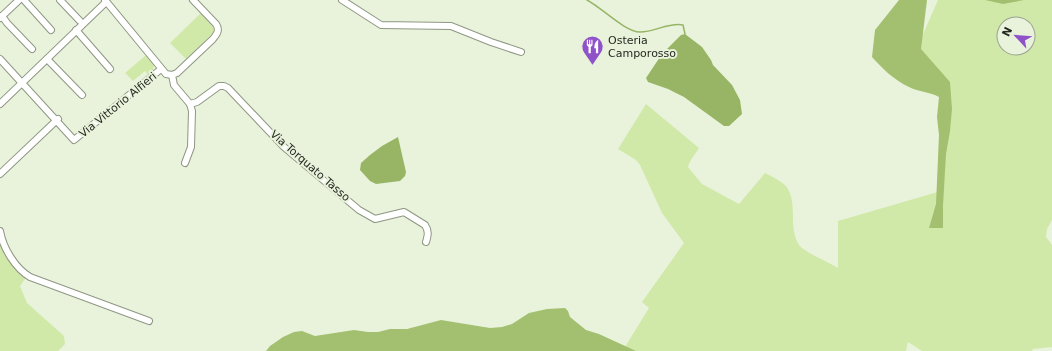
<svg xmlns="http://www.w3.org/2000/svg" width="1052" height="351" viewBox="0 0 1052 351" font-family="'DejaVu Sans',sans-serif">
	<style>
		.green { fill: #d0e9a9; fill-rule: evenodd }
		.forest { fill: #a3c070 }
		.water { fill: #97b565 }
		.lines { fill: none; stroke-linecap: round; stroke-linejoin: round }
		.stream { stroke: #97b565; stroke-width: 1.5 }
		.minor-casing { stroke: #8f9783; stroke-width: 8 }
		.minor { stroke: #fff; stroke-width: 6 }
		.labels { text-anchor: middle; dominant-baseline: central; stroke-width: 4; stroke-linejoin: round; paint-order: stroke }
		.poi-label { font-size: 11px; fill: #252820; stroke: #e9f3dc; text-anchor: start }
		.street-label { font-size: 11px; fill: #252820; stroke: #e9f3dc }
	</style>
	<rect width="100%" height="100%" fill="#e9f3dc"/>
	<!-- green -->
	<g class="green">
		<path d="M 938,0 L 1052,0 L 1052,220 L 1047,229 L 1046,237 L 1052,245 L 1052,347 L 1033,349 L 1032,351 L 922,351 L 908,342 L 906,351 L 636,351 L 625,347 L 649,308 L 642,302 L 684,243 L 662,213 L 640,165 L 636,160 L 618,149 L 646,104 L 699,148 C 695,155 690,159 688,167 L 702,184 L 739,204 L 765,173 C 771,176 781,181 786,186 C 799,203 787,229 800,246 C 806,253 829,262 838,268 L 838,221 L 941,191 L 944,99 L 916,50 ZM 1004,24 L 1028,24 L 1028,48 L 1004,48 Z"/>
		<path d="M 201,13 C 206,19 214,24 214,32 L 186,59 L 170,43 Z"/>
		<polygon points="146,55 154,64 153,71 148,75 145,71 133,81 125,73"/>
		<polygon points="0,238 13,265 25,277 25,279 20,286 27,303 64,336 65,344 58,351 0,351"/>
	</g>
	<!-- forest -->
	<g class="forest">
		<path d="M 899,0 L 927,0 L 921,49 L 950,82 L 952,109 L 950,131 L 946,154 L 943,206 L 943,228 L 929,228 L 936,204 L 939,135 L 937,117 L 939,97 C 930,92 919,92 909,87 C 894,80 883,69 872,57 L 875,30 Z"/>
		<polygon points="985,0 1024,0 1003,4"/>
		<polygon points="565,308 568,311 570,317 586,330 599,334 636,351 266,351 270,346 283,337 294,332 302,331 315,336 354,330 368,332 378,332 390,329 407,329 441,320 490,328 502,327 512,324 529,313 547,309"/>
	</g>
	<!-- water -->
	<g class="water">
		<polygon points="685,34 702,47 711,60 713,65 732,85 740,100 742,114 729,126 724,126 684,97 668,89 648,82 646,78 662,54 681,35"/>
		<polygon points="398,137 406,172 405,176 400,181 376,184 370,181 360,170 361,163 370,155 382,146"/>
	</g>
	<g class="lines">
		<!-- stream -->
		<path class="stream" d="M 587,0 C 601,7 625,32 640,32 C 655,32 669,22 683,25 L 685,34"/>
		<defs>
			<g id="minor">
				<polyline points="24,0 51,30"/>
				<polyline points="60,0 80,21"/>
				<polyline points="105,0 166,74 172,75"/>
				<polyline points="342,0 381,25 451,26 491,42 521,52"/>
				<polyline points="2,16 7,23 32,49"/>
				<polyline points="0,18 19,0"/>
				<polyline points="76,30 110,69"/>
				<polyline points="0,59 74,140 161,69"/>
				<polyline points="47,59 82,95"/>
				<path d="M 172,75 L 177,73 L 213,39 C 217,34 220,30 216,24 L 193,0"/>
				<polyline points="172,75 174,85 190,104 192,111 191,147 185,163"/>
				<polyline points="0,104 106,2 106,0"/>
				<path d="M 190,104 L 197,102 L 219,86 L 224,86 L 228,88 L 284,147 L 359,210 L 375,219 L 404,212 L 425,225 C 429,231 428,235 426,242"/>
				<polyline points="0,174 58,119"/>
				<path d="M 0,231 C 3,248 15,268 30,277 L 149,321"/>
			</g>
		</defs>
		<!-- minor casing -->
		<use href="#minor" class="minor-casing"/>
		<!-- minor -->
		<use href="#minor" class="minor"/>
	</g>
	<!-- icons -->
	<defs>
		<symbol id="restaurant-pin" viewBox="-11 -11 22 30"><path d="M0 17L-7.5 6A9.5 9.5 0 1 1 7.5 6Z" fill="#9052c8" stroke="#e9f3dc"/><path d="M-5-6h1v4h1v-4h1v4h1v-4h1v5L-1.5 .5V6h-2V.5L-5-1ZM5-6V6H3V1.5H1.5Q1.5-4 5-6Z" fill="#fff"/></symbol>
	</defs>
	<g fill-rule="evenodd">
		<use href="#restaurant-pin" x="580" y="34" width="25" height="34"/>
	</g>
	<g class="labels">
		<!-- poi labels -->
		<g class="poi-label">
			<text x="608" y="40">Osteria<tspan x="608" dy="13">Camporosso</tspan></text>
		</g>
		<!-- street labels -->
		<g class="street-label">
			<text transform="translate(118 105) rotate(-39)">Via Vittorio Alfieri</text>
			<text transform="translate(310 166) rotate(41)">Via Torquato Tasso</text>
		</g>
	</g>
	<!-- north arrow -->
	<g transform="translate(1016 36) rotate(296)"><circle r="19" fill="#e9f3dc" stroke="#9ba291"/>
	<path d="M0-3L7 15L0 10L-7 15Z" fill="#9052c8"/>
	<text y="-6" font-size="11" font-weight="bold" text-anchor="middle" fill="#252820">N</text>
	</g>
</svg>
